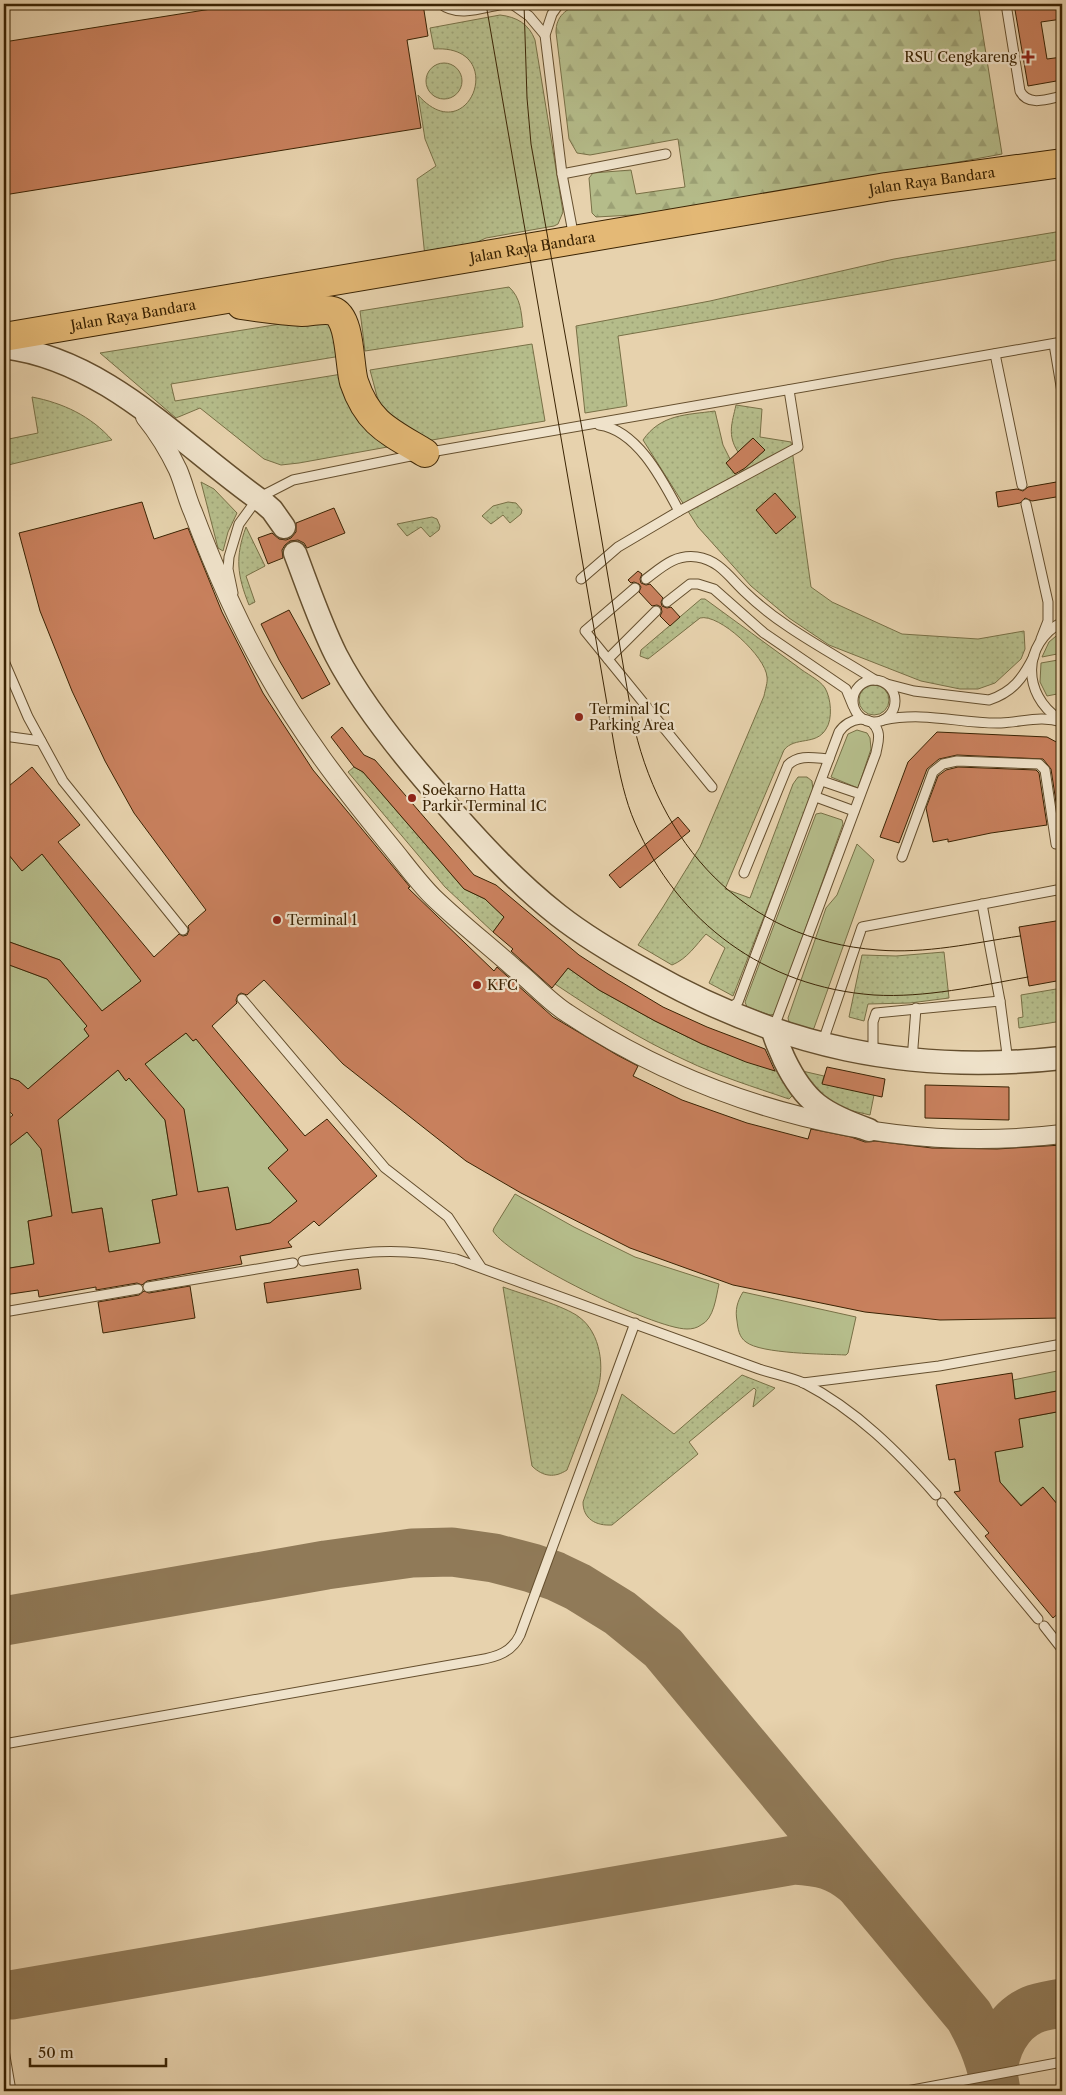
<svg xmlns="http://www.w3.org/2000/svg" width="1066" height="2095" viewBox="0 0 1066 2095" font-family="'Libre Caslon Text',serif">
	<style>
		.grass { fill: url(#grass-dots); stroke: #787046 }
		.forest { fill: url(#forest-firs); stroke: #787046 }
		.green { fill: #b5bc8a; stroke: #787046 }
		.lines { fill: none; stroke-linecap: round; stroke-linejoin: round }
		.taxiway { stroke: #907a58; stroke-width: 49 }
		.building { fill: #c8805d; stroke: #3a2303; fill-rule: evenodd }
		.service-casing { stroke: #654f2e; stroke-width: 11 }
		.minor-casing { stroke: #654f2e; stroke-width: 20 }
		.tertiary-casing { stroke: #654f2e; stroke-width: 25 }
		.primary-casing { stroke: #3a2303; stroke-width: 30 }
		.service { stroke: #efe2ca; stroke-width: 9 }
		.minor { stroke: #efe2ca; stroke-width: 18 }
		.tertiary { stroke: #efe2ca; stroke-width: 22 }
		.primary { stroke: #e4b976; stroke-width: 28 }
		.tram { stroke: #3a2303; stroke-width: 1 }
		.poi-dot { fill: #8f2418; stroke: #efe2ca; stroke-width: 2 }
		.labels { text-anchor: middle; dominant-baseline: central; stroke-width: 4.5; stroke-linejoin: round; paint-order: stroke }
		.poi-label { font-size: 14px; fill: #3a2303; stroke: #efe2ca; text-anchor: start }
		.street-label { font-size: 14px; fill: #3a2303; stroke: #efe2ca }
	</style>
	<defs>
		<pattern id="grass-dots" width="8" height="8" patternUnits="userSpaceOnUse" patternTransform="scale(1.25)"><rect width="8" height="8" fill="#b5bc8a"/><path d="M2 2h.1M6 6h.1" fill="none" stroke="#9ca175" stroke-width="1.8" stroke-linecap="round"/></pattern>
		<pattern id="forest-firs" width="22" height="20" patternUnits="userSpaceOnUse" patternTransform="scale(1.25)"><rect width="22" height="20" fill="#b5bc8a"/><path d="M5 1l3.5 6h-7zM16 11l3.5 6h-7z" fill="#9ca175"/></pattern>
	</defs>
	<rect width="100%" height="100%" fill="#e7d2ad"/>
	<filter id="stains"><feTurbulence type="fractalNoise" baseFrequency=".004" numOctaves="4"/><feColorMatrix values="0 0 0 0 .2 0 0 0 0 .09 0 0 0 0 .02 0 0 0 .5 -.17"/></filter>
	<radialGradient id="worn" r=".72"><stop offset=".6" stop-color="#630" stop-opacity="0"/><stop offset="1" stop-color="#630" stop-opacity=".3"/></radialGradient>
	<!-- grass -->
	<g class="grass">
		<path d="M 500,15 C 517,17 529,24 535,40 L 563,212 L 558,224 L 554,226 L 486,238 L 460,250 L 425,257 L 417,179 L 436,166 L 425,139 L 418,95 C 469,153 510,44 434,49 L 430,28 Z"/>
		<circle cx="444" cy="81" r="18"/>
		<polygon points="1062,231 1062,259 618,336 627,406 585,413 576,326 710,301 894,259"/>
		<path d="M 509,287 C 521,298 521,312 523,327 L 365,351 L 360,311 Z"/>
		<polygon points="324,317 332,317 341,356 171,384 175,401 342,374 393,446 299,463 281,465 264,459 200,408 176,418 100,353"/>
		<polygon points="532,344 545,421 426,441 382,415 370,370"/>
		<path d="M 32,397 C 63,403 91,416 112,440 L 4,466 L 4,440 L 38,433 Z"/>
		<path d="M 736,405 L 762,409 L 760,437 L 791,442 L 811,587 L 832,602 L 902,634 L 978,639 L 1024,631 L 1025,649 L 1021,659 L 995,683 L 978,689 L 960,689 L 921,681 L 829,645 L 789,618 L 751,586 L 698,527 L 643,440 C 661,414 686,415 715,411 L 723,445 L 730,459 L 726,463 L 737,475 L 765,450 L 753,438 L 738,452 C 727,435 732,423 736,405 Z"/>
		<polygon points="201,482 214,489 237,513 228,532 223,551 218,548"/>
		<polygon points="508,502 516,503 522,510 521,514 510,523 503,515 491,524 482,516 493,506"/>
		<polygon points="432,517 437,519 440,526 439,530 430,537 421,527 407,536 397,524"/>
		<path d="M 246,527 L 265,566 L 246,576 L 255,602 L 249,605 C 237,575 235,557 246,527 Z"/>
		<path d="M 701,599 L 705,599 C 736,622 767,644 798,667 C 805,673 820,680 825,688 C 831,698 833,719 826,729 C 816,746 795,736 784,750 L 725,889 L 750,898 L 793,784 L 798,777 L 807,777 L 812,781 L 813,791 L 733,996 L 709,983 L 725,948 L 706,934 C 696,945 687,959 672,965 L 638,945 L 663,907 L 700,847 L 764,696 C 765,690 768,682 767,677 C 766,657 719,613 700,618 L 648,659 L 640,656 L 641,650 Z"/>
		<circle cx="874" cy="700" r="15"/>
		<polygon points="354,767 363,772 464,889 485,899 504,917 493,932 445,887 348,772"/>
		<polygon points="944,952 949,998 910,1003 868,1004 864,1021 849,1017 862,955 896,956"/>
		<path d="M 568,968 L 599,990 L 655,1021 L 702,1044 L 781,1073 L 793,1095 L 789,1099 C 754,1087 718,1076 685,1060 C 639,1039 597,1012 555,984 Z"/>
		<polygon points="1062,988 1062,1021 1019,1028 1018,1018 1023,1017 1021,995"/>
		<polygon points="798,1070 824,1076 822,1083 874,1095 870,1115 840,1108 818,1096"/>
		<path d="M 503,1287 C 522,1294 565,1306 579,1317 C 601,1333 605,1368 597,1392 L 567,1470 C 555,1478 543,1477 532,1466 Z"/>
		<path d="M 742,1375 L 775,1388 L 753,1407 L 756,1390 L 754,1388 L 689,1442 L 698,1454 L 612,1525 C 596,1526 583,1519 583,1502 L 622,1394 L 674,1434 Z"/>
	</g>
	<!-- forest -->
	<path class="forest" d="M 580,4 L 978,4 L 1002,154 L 688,212 L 596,217 L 592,213 L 589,178 L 593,173 L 631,170 L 636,194 L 685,187 L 678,139 L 590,155 L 577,153 L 569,139 L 556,32 C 556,16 566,9 580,4 Z"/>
	<!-- green -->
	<g class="green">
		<polygon points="1062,631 1062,653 1042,657 1049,642"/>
		<polygon points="1058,660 1062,693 1047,696 1040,682 1041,663"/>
		<polygon points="857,730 867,733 870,738 871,749 858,788 831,777 848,734"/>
		<polygon points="821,813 842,820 843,824 775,1014 770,1015 747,1007 745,1002 816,814"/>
		<polygon points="857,844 874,860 814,1028 812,1030 789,1022 788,1018 826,908 837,895"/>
		<polygon points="4,849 22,871 42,854 141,981 102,1011 60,960 4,940"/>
		<polygon points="4,963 47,979 87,1026 84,1029 89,1036 28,1089 19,1081 4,1076"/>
		<polygon points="186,1033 193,1041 196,1039 288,1150 269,1168 297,1201 270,1223 236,1230 228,1188 198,1192 145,1064"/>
		<polygon points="118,1070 125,1080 129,1078 165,1120 177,1195 152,1200 160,1243 109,1252 102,1208 72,1213 59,1130 53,1124"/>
		<polygon points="27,1132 34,1140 40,1142 52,1216 28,1221 34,1264 4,1269 4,1150"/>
		<path d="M 515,1194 L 574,1227 L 635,1257 L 719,1284 C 716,1297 714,1319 701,1325 C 697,1328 692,1329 687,1329 C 654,1329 509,1258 493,1231 L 494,1228 Z"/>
		<path d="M 743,1292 L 856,1317 L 848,1353 L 846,1355 C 825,1354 761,1354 746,1342 C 739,1337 738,1329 737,1321 C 735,1310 737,1302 743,1292 Z"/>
		<polygon points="1062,1370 1062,1390 1015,1399 1013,1380"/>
		<polygon points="1062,1411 1062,1503 1059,1506 1043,1487 1021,1505 1000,1482 995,1452 1019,1419"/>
	</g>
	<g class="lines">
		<!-- taxiway -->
		<g class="taxiway">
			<path d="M 4,1621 L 326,1565 L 412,1553 L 452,1552 L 494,1558 L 532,1568 L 555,1576 L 578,1587 L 620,1613 L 663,1648 L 969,2016 C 983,2041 992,2063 996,2091"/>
			<path d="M 11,1995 L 794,1860 C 821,1862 836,1864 857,1882"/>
			<path d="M 993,2075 C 994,2049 1007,2021 1032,2010 C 1041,2006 1052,2005 1062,2003"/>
		</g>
	</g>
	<!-- building -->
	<g class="building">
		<polygon points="210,4 423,4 428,36 407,40 421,128 4,195 4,42 211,9"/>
		<polygon points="1014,4 1062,4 1062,19 1041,22 1047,59 1062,57 1062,80 1028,86"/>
		<polygon points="753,438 765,450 745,468 735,474 726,463"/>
		<polygon points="1062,481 1062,496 1032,501 1025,498 1020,503 998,507 996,492 1017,489 1023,491 1028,487"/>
		<polygon points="775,493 796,517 776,534 756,510"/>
		<path d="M 142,502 L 154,539 L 188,528 L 222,612 L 263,693 L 313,770 L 410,887 L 408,888 L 494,971 L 497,967 L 553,1017 L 617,1055 L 638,1066 L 633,1076 L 682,1100 L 747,1123 L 808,1139 L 811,1129 L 851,1137 L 865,1142 L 875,1141 L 932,1148 L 997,1149 L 1062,1145 L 1062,1318 L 940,1320 L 865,1312 L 733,1285 L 630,1248 L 521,1193 L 466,1161 L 343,1064 L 264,980 L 247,995 L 241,993 L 238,995 L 236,1000 L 237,1003 L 212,1026 L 305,1136 L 327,1119 L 377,1176 L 319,1226 L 314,1221 L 288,1242 L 292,1247 L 240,1256 L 242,1264 L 147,1281 L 142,1285 L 137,1283 L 96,1290 L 96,1287 L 39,1297 L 38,1290 L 4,1295 L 4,1269 L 34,1264 L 28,1221 L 52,1216 L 41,1149 L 27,1132 L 4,1150 L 4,1122 L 13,1115 L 4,1106 L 4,1076 L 19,1081 L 28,1089 L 89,1036 L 84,1029 L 87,1026 L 47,979 L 4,963 L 4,940 L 60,960 L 102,1011 L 141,981 L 42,854 L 22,871 L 4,849 L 4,790 L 32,767 L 80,825 L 58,842 L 154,957 L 179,934 L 183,936 L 187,935 L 189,930 L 188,926 L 206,910 L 134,813 L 105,761 L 72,691 L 40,611 L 19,533 ZM 186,1033 L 193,1041 L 196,1039 L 288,1150 L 268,1168 L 297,1201 L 270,1223 L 236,1230 L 228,1187 L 198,1192 L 184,1109 L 145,1064 ZM 118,1070 L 126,1081 L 129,1078 L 165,1120 L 177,1195 L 152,1200 L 160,1243 L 109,1252 L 102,1208 L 72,1213 L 58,1120 Z"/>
		<polygon points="334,508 345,533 307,548 304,543 298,540 290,541 285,545 282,550 283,558 268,564 258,538 272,533 279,539 286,540 291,538 296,532 296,523"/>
		<polygon points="638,571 642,574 640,579 641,583 646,585 650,584 663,598 661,602 662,606 667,608 671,607 680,617 670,626 660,616 662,612 661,607 657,605 652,606 639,592 641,587 639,584 634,582 631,583 628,580"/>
		<polygon points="289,610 330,684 302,699 279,660 261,624"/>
		<polygon points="342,727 364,755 375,760 474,875 496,885 579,955 608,974 663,1007 707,1027 765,1049 775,1071 746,1062 702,1044 655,1021 599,990 568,968 552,988 511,951 513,949 493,932 504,917 485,899 464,889 363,772 354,767 331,737"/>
		<polygon points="937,732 1047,737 1060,744 1062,748 1062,822 1059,822 1051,769 1043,759 957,755 939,759 927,769 899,843 880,837 908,762"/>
		<polygon points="958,767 1036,770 1039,773 1047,825 991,833 948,842 948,839 933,842 926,808 938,776 946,770"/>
		<polygon points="678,817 690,831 620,888 609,875"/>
		<polygon points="1062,920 1062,980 1029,986 1019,927"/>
		<polygon points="827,1067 885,1079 882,1097 822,1084"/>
		<polygon points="925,1085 1009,1087 1009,1120 925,1118"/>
		<polygon points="358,1269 361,1289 267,1303 264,1283"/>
		<polygon points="190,1286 195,1318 103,1333 98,1302 139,1295 144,1291 149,1293"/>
		<polygon points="1012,1373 1015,1399 1062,1390 1062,1411 1019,1419 1023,1447 995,1452 1000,1482 1021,1506 1043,1487 1062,1510 1062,1610 1053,1618 985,1536 989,1533 954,1492 960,1491 955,1459 949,1460 936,1385"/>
	</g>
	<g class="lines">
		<defs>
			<g id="service">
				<path d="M 441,4 C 458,18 485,7 504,4"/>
				<polyline points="512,4 529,16 545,35"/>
				<polyline points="559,4 552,14 545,35 562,174 574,238"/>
				<path d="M 1006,4 L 1020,91 C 1028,107 1048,99 1062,96"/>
				<polyline points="562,174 666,154"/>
				<polyline points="1054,344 1062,392"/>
				<polyline points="995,354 1022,485"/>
				<path d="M 599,425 C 637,430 662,479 679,511"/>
				<polyline points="1026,504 1048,602 1048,621 1041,639"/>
				<polyline points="581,579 618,547 679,511 798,447 789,390"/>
				<path d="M 646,579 C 662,567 675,554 697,557 C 719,560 730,578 745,592 C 782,628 831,652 875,680"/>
				<polyline points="635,588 585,631 712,787"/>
				<polyline points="233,593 228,569 229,557 239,524 258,498 293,480 425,453 1062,342"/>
				<polyline points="667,602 690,584 698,584 714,589 764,633 846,689 853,706"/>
				<polyline points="608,659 656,611"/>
				<polyline points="4,661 28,717 63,781 183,930"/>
				<circle cx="874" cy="701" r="21"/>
				<path d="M 887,684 L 914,691 L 989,700 C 1013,692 1023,678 1034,656"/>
				<path d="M 1059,719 C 1022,694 1022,644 1062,622"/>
				<path d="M 883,720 C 927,711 960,724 1001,723 C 1023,722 1041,715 1062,722"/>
				<polyline points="4,736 41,741"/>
				<polyline points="822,781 860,794"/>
				<polyline points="816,797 854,811"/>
				<polyline points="902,857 933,772 943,764 957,761 1039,764 1045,770 1056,844 1062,844"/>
				<path d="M 744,873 L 788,765 C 799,754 814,758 829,759"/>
				<polyline points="982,904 1000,1001 1008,1062"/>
				<polyline points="242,999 385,1168 448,1217 481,1267"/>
				<path d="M 728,1010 L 738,1002 L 839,732 C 848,718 872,712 878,732 C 880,739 877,746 876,753 L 774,1027"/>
				<polyline points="822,1044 862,927 1062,889"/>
				<polyline points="873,1055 873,1022 876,1013 1000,1001"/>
				<polyline points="912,1060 916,1008"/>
				<path d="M 303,1261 C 360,1252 398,1246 456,1259 L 759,1369 C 774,1374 790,1377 804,1383 C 856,1410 898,1452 936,1495"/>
				<polyline points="148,1287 293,1263"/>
				<polyline points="4,1312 138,1289"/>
				<polyline points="803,1383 939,1366 1062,1344"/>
				<polyline points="942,1503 1038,1619"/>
				<polyline points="1044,1626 1062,1649"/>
				<path d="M 4,1744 L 479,1660 C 497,1657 512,1652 520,1635 L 635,1323"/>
				<polyline points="4,2050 11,2091"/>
				<polyline points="907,2091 1062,2062"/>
			</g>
			<path id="minor" d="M 145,417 C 158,433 169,451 178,470 C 184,484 187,499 193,512 C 213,565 236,619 264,668 C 300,732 342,787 388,843 C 403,861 417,881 433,897 C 459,922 487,944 514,968 C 532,982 548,1001 567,1013 C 710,1108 891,1155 1062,1134"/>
			<g id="tertiary">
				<path d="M 4,347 C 108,360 182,446 264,503 L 272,510 L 284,527"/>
				<path d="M 295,553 C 308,587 320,623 336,655 C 363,707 406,759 445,803 C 480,843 516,882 558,915 C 586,937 615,954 646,971 C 780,1047 908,1075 1062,1058"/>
				<path d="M 773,1030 C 775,1040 780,1049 784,1059 C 805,1103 824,1114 869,1130"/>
			</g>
			<g id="primary">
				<path d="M 241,305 C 261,308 282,311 302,312 C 312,312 324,308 333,311 C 351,317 349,366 354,382 C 368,424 390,432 425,453"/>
				<path id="s1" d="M 4,337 L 886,187 L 1062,163"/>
			</g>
		</defs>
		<!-- service casing -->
		<use href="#service" class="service-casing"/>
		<!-- minor casing -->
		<use href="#minor" class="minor-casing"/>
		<!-- tertiary casing -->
		<use href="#tertiary" class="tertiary-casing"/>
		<!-- primary casing -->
		<use href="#primary" class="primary-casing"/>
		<!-- service -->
		<use href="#service" class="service"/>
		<!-- minor -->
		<use href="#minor" class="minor"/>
		<!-- tertiary -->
		<use href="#tertiary" class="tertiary"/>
		<!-- primary -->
		<use href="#primary" class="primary"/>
		<!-- tram -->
		<g class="tram">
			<path d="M 486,4 L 615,750 C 620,775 625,800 635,823 C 678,923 765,987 874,995 C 926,998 977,986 1028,977"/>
			<path d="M 524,4 L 527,98 L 531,144 L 599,524 L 632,717 C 658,843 743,940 878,950 C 926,954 973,943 1020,936"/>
		</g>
	</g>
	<!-- markers -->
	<g class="poi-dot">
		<path d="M1025.5 49.5h5v5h5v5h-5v5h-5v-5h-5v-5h5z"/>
		<circle cx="579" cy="717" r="5"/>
		<circle cx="412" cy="798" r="5"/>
		<circle cx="277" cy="920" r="5"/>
		<circle cx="477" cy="985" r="5"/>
	</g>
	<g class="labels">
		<!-- poi labels -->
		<g class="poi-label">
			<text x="1017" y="57" text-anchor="end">RSU Cengkareng</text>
			<text x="589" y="709">Terminal 1C<tspan x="589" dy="16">Parking Area</tspan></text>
			<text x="422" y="790">Soekarno Hatta<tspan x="422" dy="16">Parkir Terminal 1C</tspan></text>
			<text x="287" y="920">Terminal 1</text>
			<text x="487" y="985">KFC</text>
		</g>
		<!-- street labels -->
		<g class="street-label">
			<text stroke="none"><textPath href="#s1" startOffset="941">Jalan Raya Bandara</textPath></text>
			<text stroke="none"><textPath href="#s1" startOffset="536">Jalan Raya Bandara</textPath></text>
			<text stroke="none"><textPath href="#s1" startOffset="131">Jalan Raya Bandara</textPath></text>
		</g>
	</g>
	<!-- margin -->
	<rect width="1066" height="2095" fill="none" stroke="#e7d2ad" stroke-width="20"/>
	<rect x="5" y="5" width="1056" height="2085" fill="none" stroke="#3a2303" stroke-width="2.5"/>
	<rect x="10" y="10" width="1046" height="2075" fill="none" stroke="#3a2303"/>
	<!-- scale -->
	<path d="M30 2058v8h136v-8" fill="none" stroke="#3a2303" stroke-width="2.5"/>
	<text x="38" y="2058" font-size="15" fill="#3a2303" stroke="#efe2ca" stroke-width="4" paint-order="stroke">50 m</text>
	<rect width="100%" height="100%" filter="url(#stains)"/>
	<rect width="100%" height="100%" fill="url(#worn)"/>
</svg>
